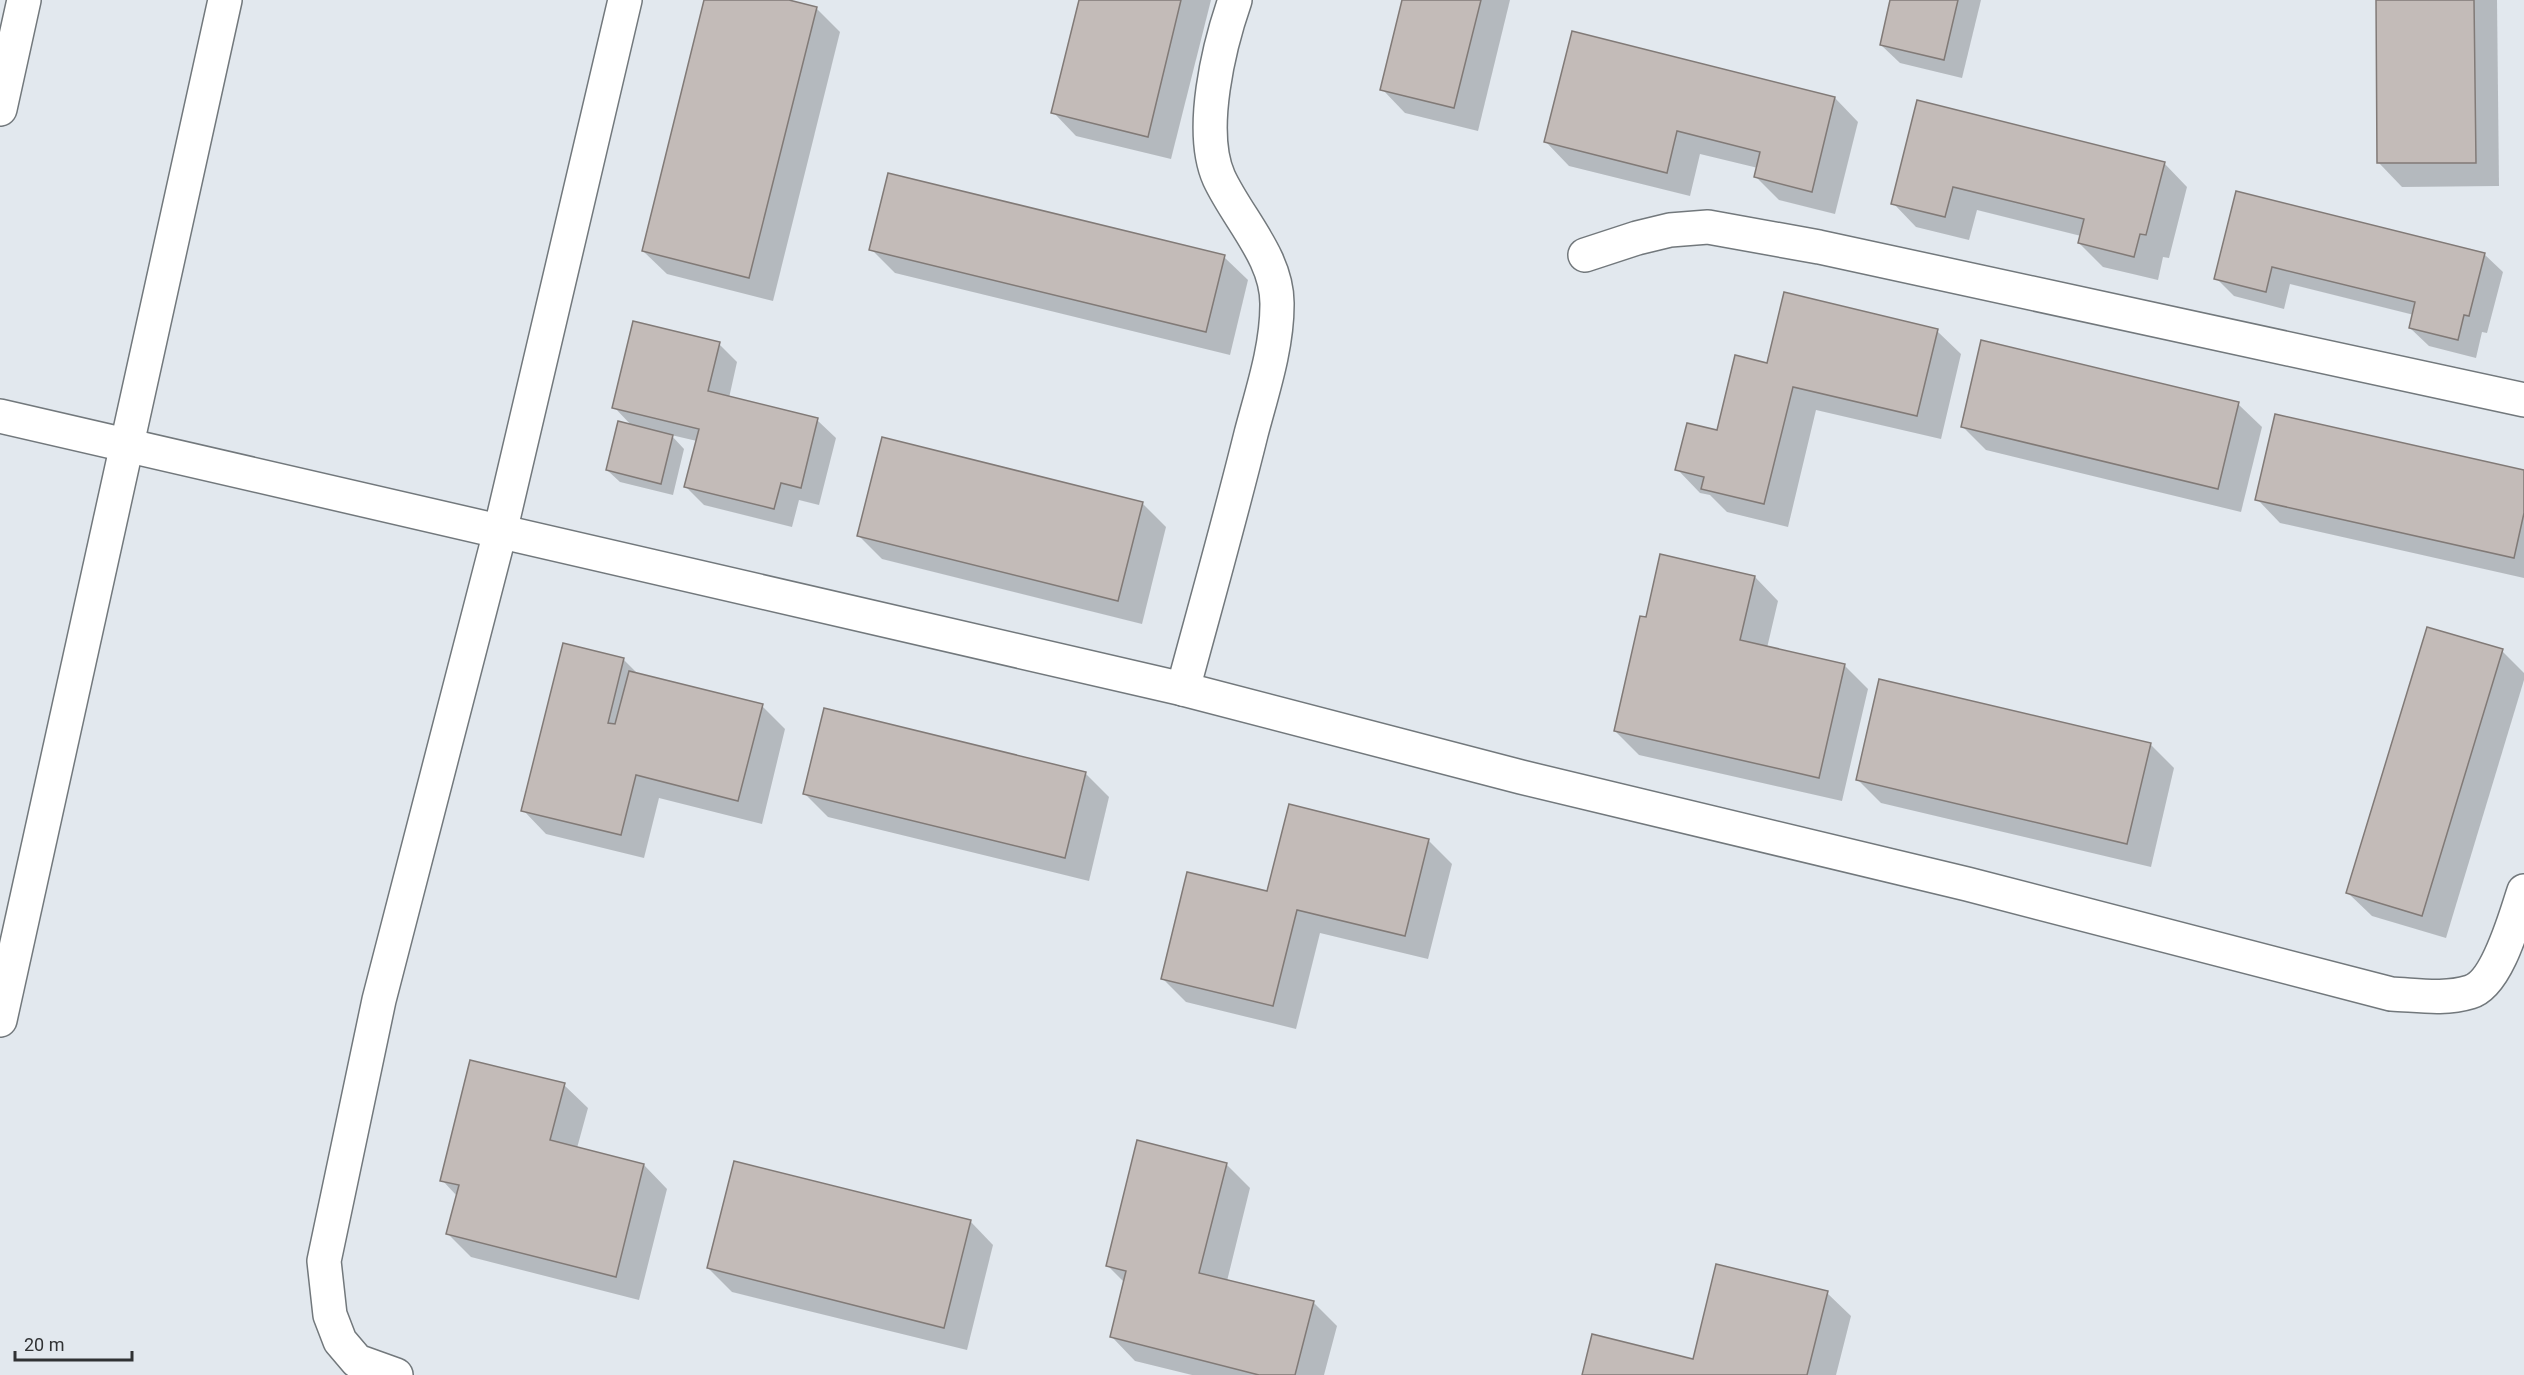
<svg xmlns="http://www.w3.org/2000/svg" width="2524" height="1375" viewBox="0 0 2524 1375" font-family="Roboto,sans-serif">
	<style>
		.shadow { fill: #0003 }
		.building { fill: #c3bbb8; stroke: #817a77; stroke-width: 1.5 }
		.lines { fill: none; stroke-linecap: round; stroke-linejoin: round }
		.street-casing { stroke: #72787c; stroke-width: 36 }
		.secondary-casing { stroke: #72787c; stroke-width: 36 }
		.street { stroke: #fff; stroke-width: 33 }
		.secondary { stroke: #fff; stroke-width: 33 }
	</style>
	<rect width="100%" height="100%" fill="#e2e8ee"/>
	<!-- shadow -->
	<g class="shadow">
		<polygon points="705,0 783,0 816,8 840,32 773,301 667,274 643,251"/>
		<polygon points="1080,0 1211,0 1171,159 1076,136 1053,112"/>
		<polygon points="1404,0 1510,0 1478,131 1405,113 1382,89"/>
		<polygon points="1892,0 1981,0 1962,78 1900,63 1881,45"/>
		<polygon points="2377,0 2497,0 2499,186 2402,187 2379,163"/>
		<polygon points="1835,98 1858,122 1835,214 1779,200 1756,177 1758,168 1700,154 1690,196 1569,166 1546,142"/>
		<polygon points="1918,102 2164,163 2187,187 2169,258 2163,257 2158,280 2103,267 2079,243 2081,236 1977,210 1969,240 1916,227 1893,203"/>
		<polygon points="2237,193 2484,254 2503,272 2487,333 2482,332 2476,358 2429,346 2410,328 2414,315 2290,284 2284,309 2234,296 2216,278"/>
		<polygon points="871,249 1224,257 1248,280 1230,355 895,273"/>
		<polygon points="1937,331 1961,354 1941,439 1816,410 1788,527 1727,512 1710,495 1700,493 1677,469 1718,432 1768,365"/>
		<polygon points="719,344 737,362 729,398 817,420 836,438 819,505 799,500 792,527 704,505 686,487 697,441 671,435 684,449 673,495 620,482 607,470 632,426 614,407"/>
		<polygon points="2238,404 2262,427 2241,512 1986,450 1962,426"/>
		<polygon points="2524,472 2524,578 2280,523 2257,499"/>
		<polygon points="1142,503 1166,527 1142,624 882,559 859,536"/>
		<polygon points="1662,556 1755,577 1778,601 1767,648 1844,665 1868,689 1842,801 1639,755 1615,731 1647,619"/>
		<polygon points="2502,651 2524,673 2524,680 2446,938 2372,916 2348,893"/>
		<polygon points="624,660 639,675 762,706 785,729 762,824 659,798 644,858 546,834 523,810"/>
		<polygon points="2150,744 2174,768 2151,867 1881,803 1857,779"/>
		<polygon points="1085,773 1109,797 1089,881 828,817 805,794"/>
		<polygon points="1428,840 1452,864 1428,959 1320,933 1296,1029 1186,1002 1162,978 1268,893"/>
		<polygon points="564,1085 588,1108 577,1148 644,1165 667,1189 639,1300 471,1257 448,1234 457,1196 442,1180"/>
		<polygon points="1226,1164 1250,1188 1227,1281 1313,1302 1337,1326 1324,1375 1192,1375 1135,1361 1112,1337 1125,1283 1107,1265"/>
		<polygon points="970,1221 993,1245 967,1350 732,1292 708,1268"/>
		<polygon points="1827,1293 1851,1316 1836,1375 1584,1375 1694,1361"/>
	</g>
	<!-- building -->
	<g class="building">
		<polygon points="704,0 789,0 817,7 749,278 642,251"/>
		<polygon points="1079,0 1181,0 1148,137 1051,113"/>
		<polygon points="1402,0 1481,0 1454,108 1380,90"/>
		<polygon points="1890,0 1958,0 1944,60 1880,45"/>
		<polygon points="2376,0 2474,0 2476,163 2377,163"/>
		<polygon points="1572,31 1835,97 1812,192 1754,177 1760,152 1677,131 1667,173 1544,142"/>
		<polygon points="1917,100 2165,162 2146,235 2140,234 2134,257 2078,243 2084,219 1953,187 1945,217 1891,204"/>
		<polygon points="888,173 1225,255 1206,332 869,250"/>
		<polygon points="2236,191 2485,253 2469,316 2464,315 2458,340 2409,328 2415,302 2272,267 2266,292 2214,279"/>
		<polygon points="1784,292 1938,329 1917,416 1793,387 1764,504 1701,489 1704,477 1675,470 1687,423 1717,430 1735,355 1767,363"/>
		<polygon points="633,321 720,342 708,391 818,418 801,488 781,483 774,509 684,487 699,429 612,408"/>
		<polygon points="1981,340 2239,402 2218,489 1961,427"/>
		<polygon points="2275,414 2524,470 2524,513 2514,558 2255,500"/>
		<polygon points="618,421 673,435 661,484 606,470"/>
		<polygon points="882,437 1143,502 1118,601 857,536"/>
		<polygon points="1660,554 1755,576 1740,640 1845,664 1819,778 1614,731 1640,616 1646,617"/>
		<polygon points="2427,627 2503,649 2422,916 2346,893"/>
		<polygon points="563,643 624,658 608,723 615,724 629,671 763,704 738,801 636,775 621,835 521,811"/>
		<polygon points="1879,679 2151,743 2127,844 1856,780"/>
		<polygon points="824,708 1086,772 1065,858 803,794"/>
		<polygon points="1289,804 1429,839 1405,936 1297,910 1273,1006 1161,979 1187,872 1267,891"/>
		<polygon points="470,1060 565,1083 550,1140 644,1164 616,1277 446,1234 459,1185 440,1181"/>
		<polygon points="1137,1140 1227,1163 1199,1273 1314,1301 1295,1375 1259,1375 1110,1337 1126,1271 1106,1266"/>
		<polygon points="734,1161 971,1220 944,1328 707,1268"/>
		<polygon points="1716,1264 1828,1291 1807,1375 1582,1375 1592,1334 1693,1359"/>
	</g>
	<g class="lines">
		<defs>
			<g id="street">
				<polyline points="1585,255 1637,238 1670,230 1708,227 1819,247 2524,400"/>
				<path d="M 0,416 L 1183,689 L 1521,777 L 1967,884 L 2391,994 C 2417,995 2444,1000 2470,992 C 2498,984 2515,917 2524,891"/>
				<path d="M 1183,689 C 1206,604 1230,519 1251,434 C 1262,392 1277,348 1277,305 C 1278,258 1238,219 1219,178 C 1198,131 1219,46 1235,0"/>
				<polyline points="396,1375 357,1361 340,1341 330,1315 324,1261 379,1000 500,532 625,0"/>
			</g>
			<g id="secondary">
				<polyline points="0,109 24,0"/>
				<polyline points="0,1020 225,0"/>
			</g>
		</defs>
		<!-- street casing -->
		<use href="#street" class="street-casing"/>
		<!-- secondary casing -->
		<use href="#secondary" class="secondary-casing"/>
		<!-- street -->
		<use href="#street" class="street"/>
		<!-- secondary -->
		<use href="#secondary" class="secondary"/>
	</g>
	<!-- scale -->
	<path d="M15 1351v9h117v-9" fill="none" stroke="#303234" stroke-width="3"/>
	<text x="24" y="1351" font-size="18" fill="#303234" stroke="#e2e8ee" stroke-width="4.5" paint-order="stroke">20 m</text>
</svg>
